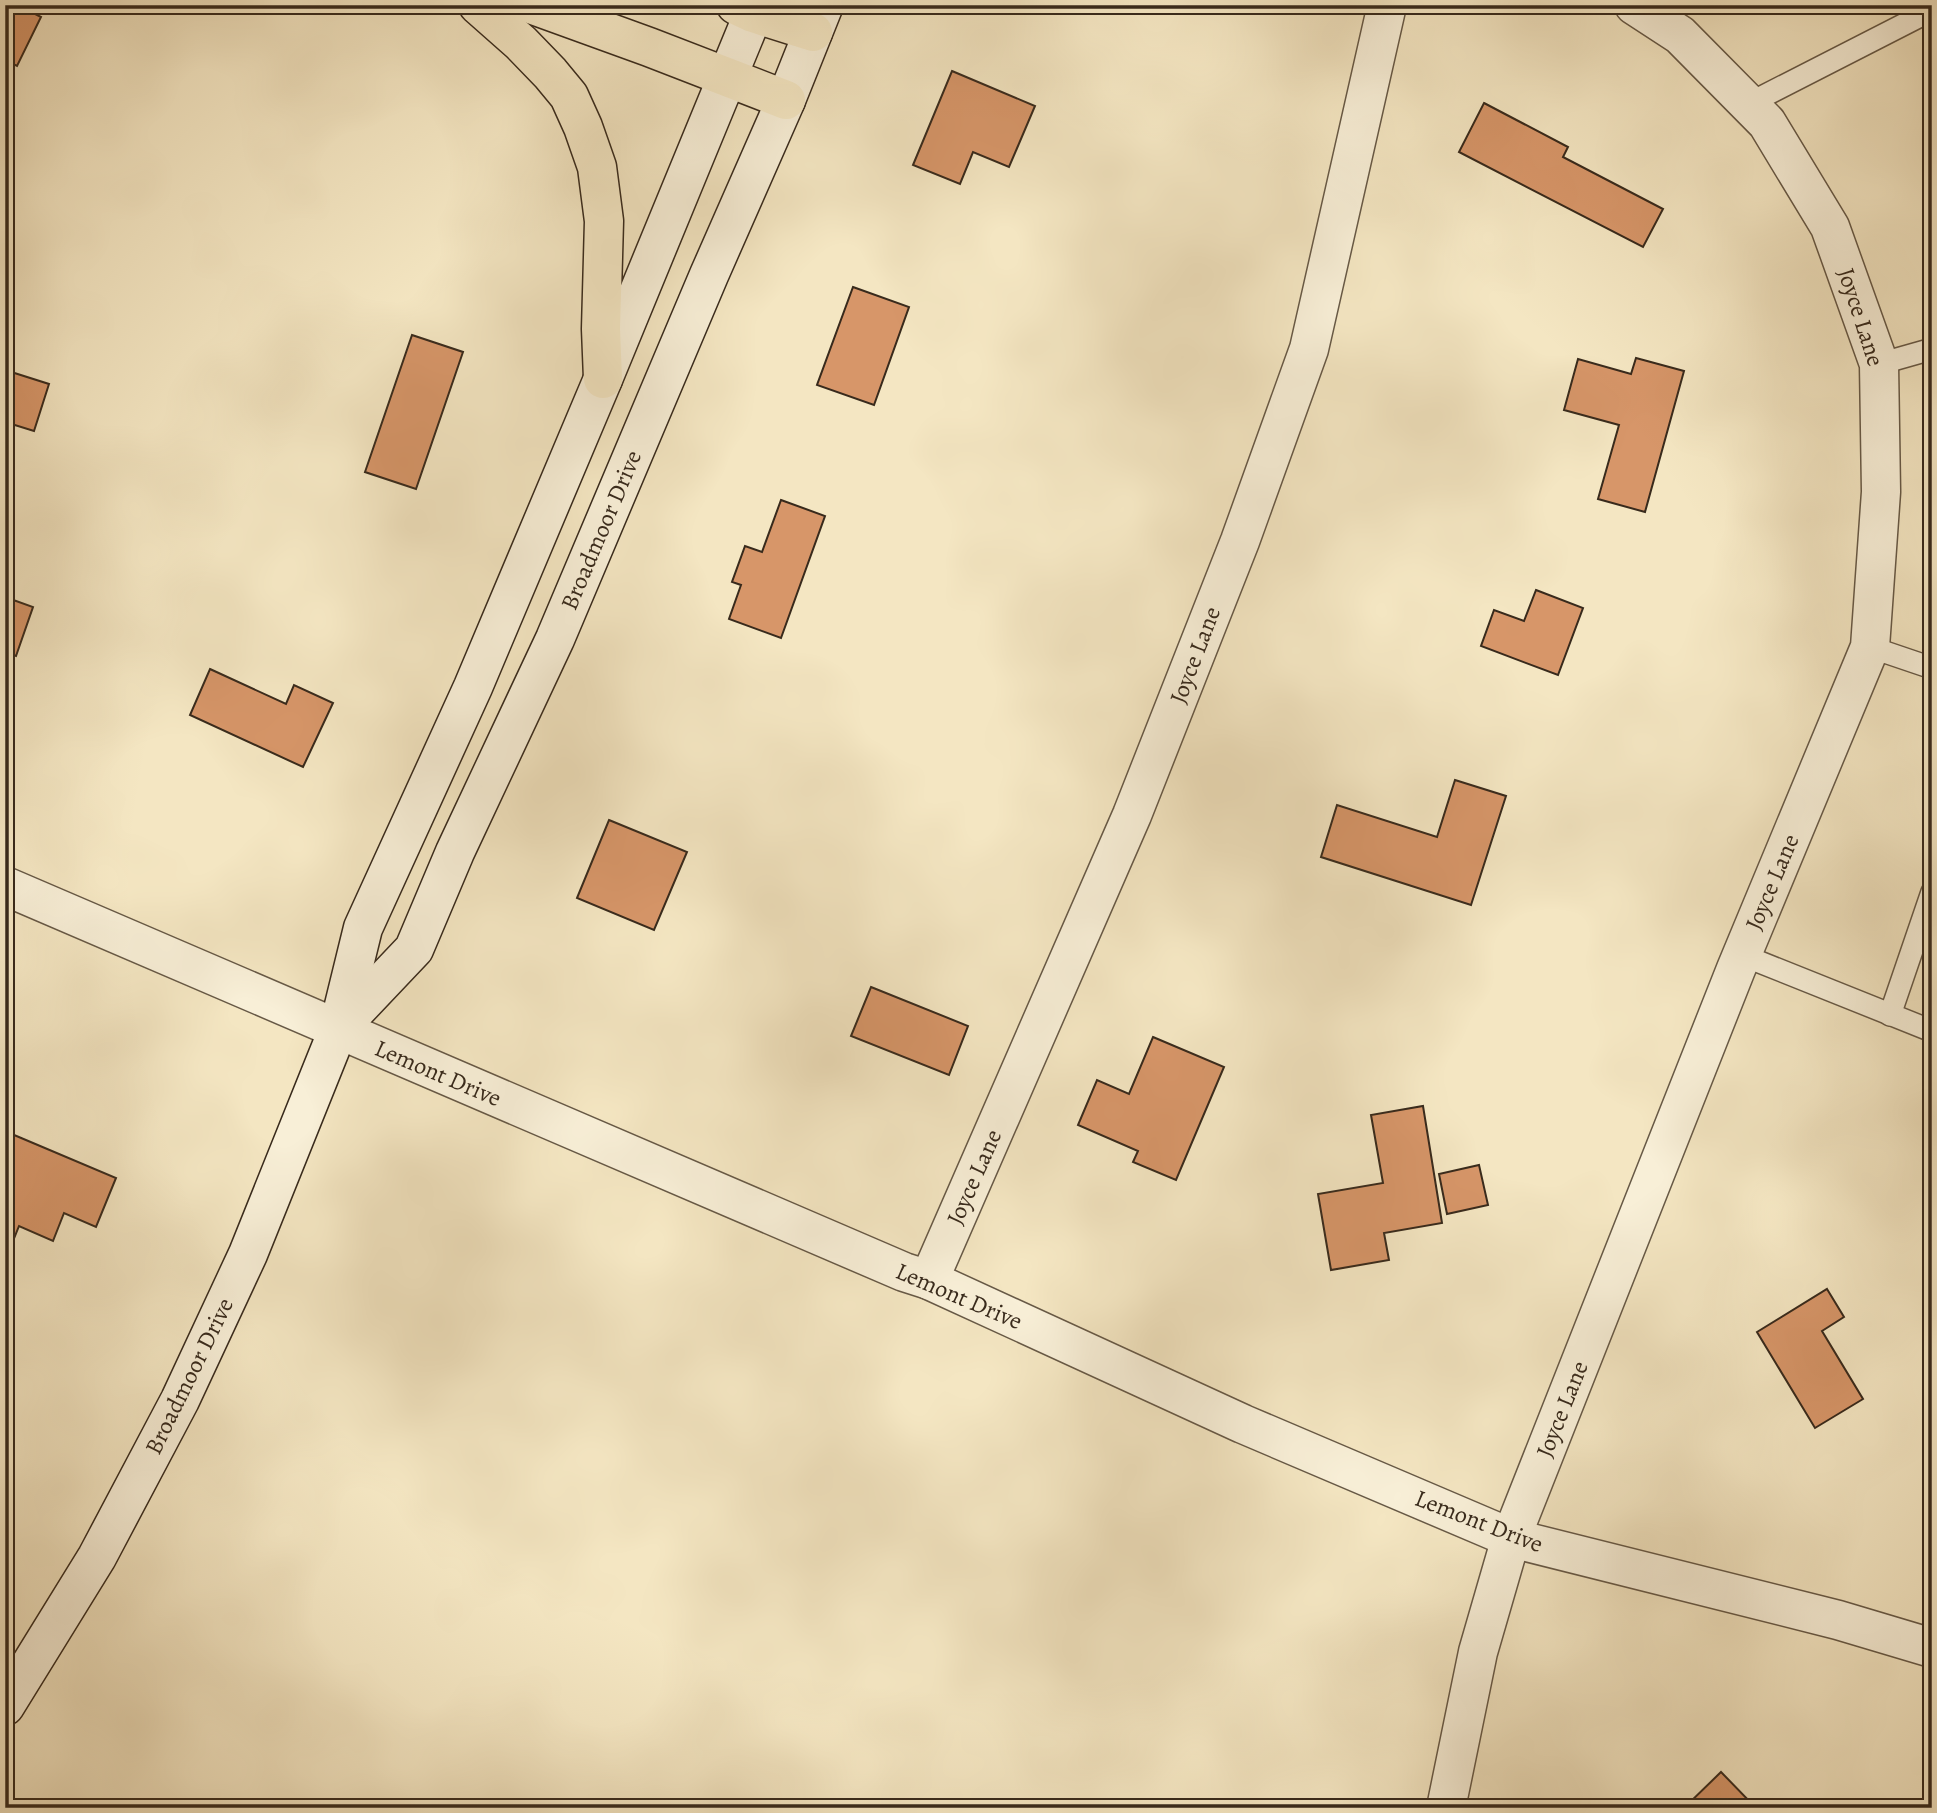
<svg xmlns="http://www.w3.org/2000/svg" width="1937" height="1813" viewBox="0 0 1937 1813" font-family="Alegreya,serif">
	<style>
		.building { fill: #d79669; stroke: #382a1c; stroke-width: 2 }
		.lines { fill: none; stroke-linecap: round; stroke-linejoin: round }
		.service-casing { stroke: #675946; stroke-width: 24 }
		.minor-casing { stroke: #675946; stroke-width: 41 }
		.secondary-casing { stroke: #382a1c; stroke-width: 41 }
		.motorway-casing { stroke: #382a1c; stroke-width: 41 }
		.service { stroke: #f8efd7; stroke-width: 21 }
		.minor { stroke: #f8efd7; stroke-width: 38 }
		.secondary { stroke: #f8efd7; stroke-width: 38 }
		.motorway { stroke: #f4e6c2; stroke-width: 38 }
		.labels { text-anchor: middle; dominant-baseline: central; stroke-width: 7; stroke-linejoin: round; paint-order: stroke }
		.street-label { font-size: 24px; fill: #382a1c; stroke: #f8efd7 }
	</style>
	<rect width="100%" height="100%" fill="#f4e6c2"/>
	<filter id="stains"><feTurbulence type="fractalNoise" baseFrequency=".00286" numOctaves="4"/><feColorMatrix values="0 0 0 0 .2 0 0 0 0 .09 0 0 0 0 .02 0 0 0 .5 -.17"/></filter>
	<radialGradient id="worn" r=".72"><stop offset=".6" stop-color="#630" stop-opacity="0"/><stop offset="1" stop-color="#630" stop-opacity=".3"/></radialGradient>
	<!-- building -->
	<g class="building">
		<polygon points="5,5 18,5 41,17 17,66 5,60"/>
		<polygon points="952,71 1035,106 1009,167 973,152 960,184 913,165"/>
		<polygon points="1484,103 1568,147 1563,157 1663,209 1643,247 1459,152"/>
		<polygon points="853,287 909,307 874,405 817,385"/>
		<polygon points="412,335 463,352 416,489 365,472"/>
		<polygon points="1636,358 1684,371 1645,512 1598,499 1619,425 1564,410 1578,359 1631,374"/>
		<polygon points="5,370 49,384 34,431 5,422"/>
		<polygon points="781,500 825,516 781,638 729,619 741,585 732,582 745,546 762,552"/>
		<polygon points="1536,590 1583,608 1558,675 1481,646 1494,610 1524,621"/>
		<polygon points="5,597 33,607 16,656 5,652"/>
		<polygon points="210,669 286,704 294,685 333,703 303,767 190,715"/>
		<polygon points="1455,780 1506,796 1471,905 1321,857 1337,805 1437,837"/>
		<polygon points="609,820 687,852 654,930 577,898"/>
		<polygon points="871,987 968,1026 949,1075 851,1036"/>
		<polygon points="1153,1037 1224,1067 1176,1180 1133,1162 1138,1151 1078,1125 1097,1080 1129,1094"/>
		<polygon points="1423,1106 1442,1223 1384,1233 1389,1260 1331,1270 1318,1194 1383,1183 1371,1115"/>
		<polygon points="7,1132 116,1178 96,1227 64,1213 53,1241 19,1226 7,1256 5,1255 5,1137"/>
		<polygon points="1479,1165 1488,1205 1447,1214 1439,1174"/>
		<polygon points="1827,1289 1844,1317 1822,1331 1863,1399 1815,1428 1757,1332"/>
		<polygon points="1721,1772 1756,1808 1684,1808"/>
	</g>
	<g class="lines">
		<defs>
			<g id="service">
				<polyline points="1748,104 1932,10"/>
				<polyline points="1879,364 1932,349"/>
				<polyline points="1870,647 1932,668"/>
				<polyline points="1742,955 1932,1031"/>
				<polyline points="1890,1015 1932,892"/>
			</g>
			<g id="minor">
				<polyline points="5,886 904,1272 929,1280 1243,1424 1511,1538 1838,1620 1932,1648"/>
				<polyline points="929,1280 1132,815 1240,541 1309,349 1387,5"/>
				<polyline points="1446,1808 1478,1652 1511,1538 1736,969 1870,647 1881,492 1879,364 1830,227 1767,123 1680,35 1634,5"/>
			</g>
			<g id="secondary">
				<polyline points="339,1028 414,949 455,852 555,639 709,275 786,100 824,5"/>
				<polyline points="5,1706 97,1557 180,1400 248,1254 338,1030 363,928 473,687 603,379 757,5"/>
			</g>
			<g id="motorway">
				<polyline points="478,5 521,43 550,73 569,96 583,127 597,167 604,221 601,329 603,379"/>
				<polyline points="533,5 649,47 786,100"/>
				<polyline points="736,5 753,13 813,32"/>
			</g>
		</defs>
		<!-- service casing -->
		<use href="#service" class="service-casing"/>
		<!-- minor casing -->
		<use href="#minor" class="minor-casing"/>
		<!-- secondary casing -->
		<use href="#secondary" class="secondary-casing"/>
		<!-- motorway casing -->
		<use href="#motorway" class="motorway-casing"/>
		<!-- service -->
		<use href="#service" class="service"/>
		<!-- minor -->
		<use href="#minor" class="minor"/>
		<!-- secondary -->
		<use href="#secondary" class="secondary"/>
		<!-- motorway -->
		<use href="#motorway" class="motorway"/>
	</g>
	<g class="labels">
		<!-- street labels -->
		<g class="street-label">
			<text transform="translate(1861 317) rotate(72)">Joyce Lane</text>
			<text transform="translate(601 530) rotate(-67)">Broadmoor Drive</text>
			<text transform="translate(1195 655) rotate(-69)">Joyce Lane</text>
			<text transform="translate(1772 882) rotate(-67)">Joyce Lane</text>
			<text transform="translate(438 1073) rotate(23)">Lemont Drive</text>
			<text transform="translate(974 1177) rotate(-66)">Joyce Lane</text>
			<text transform="translate(959 1296) rotate(23)">Lemont Drive</text>
			<text transform="translate(189 1376) rotate(-64)">Broadmoor Drive</text>
			<text transform="translate(1562 1409) rotate(-68)">Joyce Lane</text>
			<text transform="translate(1479 1521) rotate(21)">Lemont Drive</text>
		</g>
	</g>
	<!-- margin -->
	<rect width="1937" height="1813" fill="none" stroke="#f4e6c2" stroke-width="28"/>
	<rect x="7" y="7" width="1923" height="1799" fill="none" stroke="#382a1c" stroke-width="3.5"/>
	<rect x="14" y="14" width="1909" height="1785" fill="none" stroke="#382a1c" stroke-width="2"/>
	<rect width="100%" height="100%" filter="url(#stains)"/>
	<rect width="100%" height="100%" fill="url(#worn)"/>
</svg>
